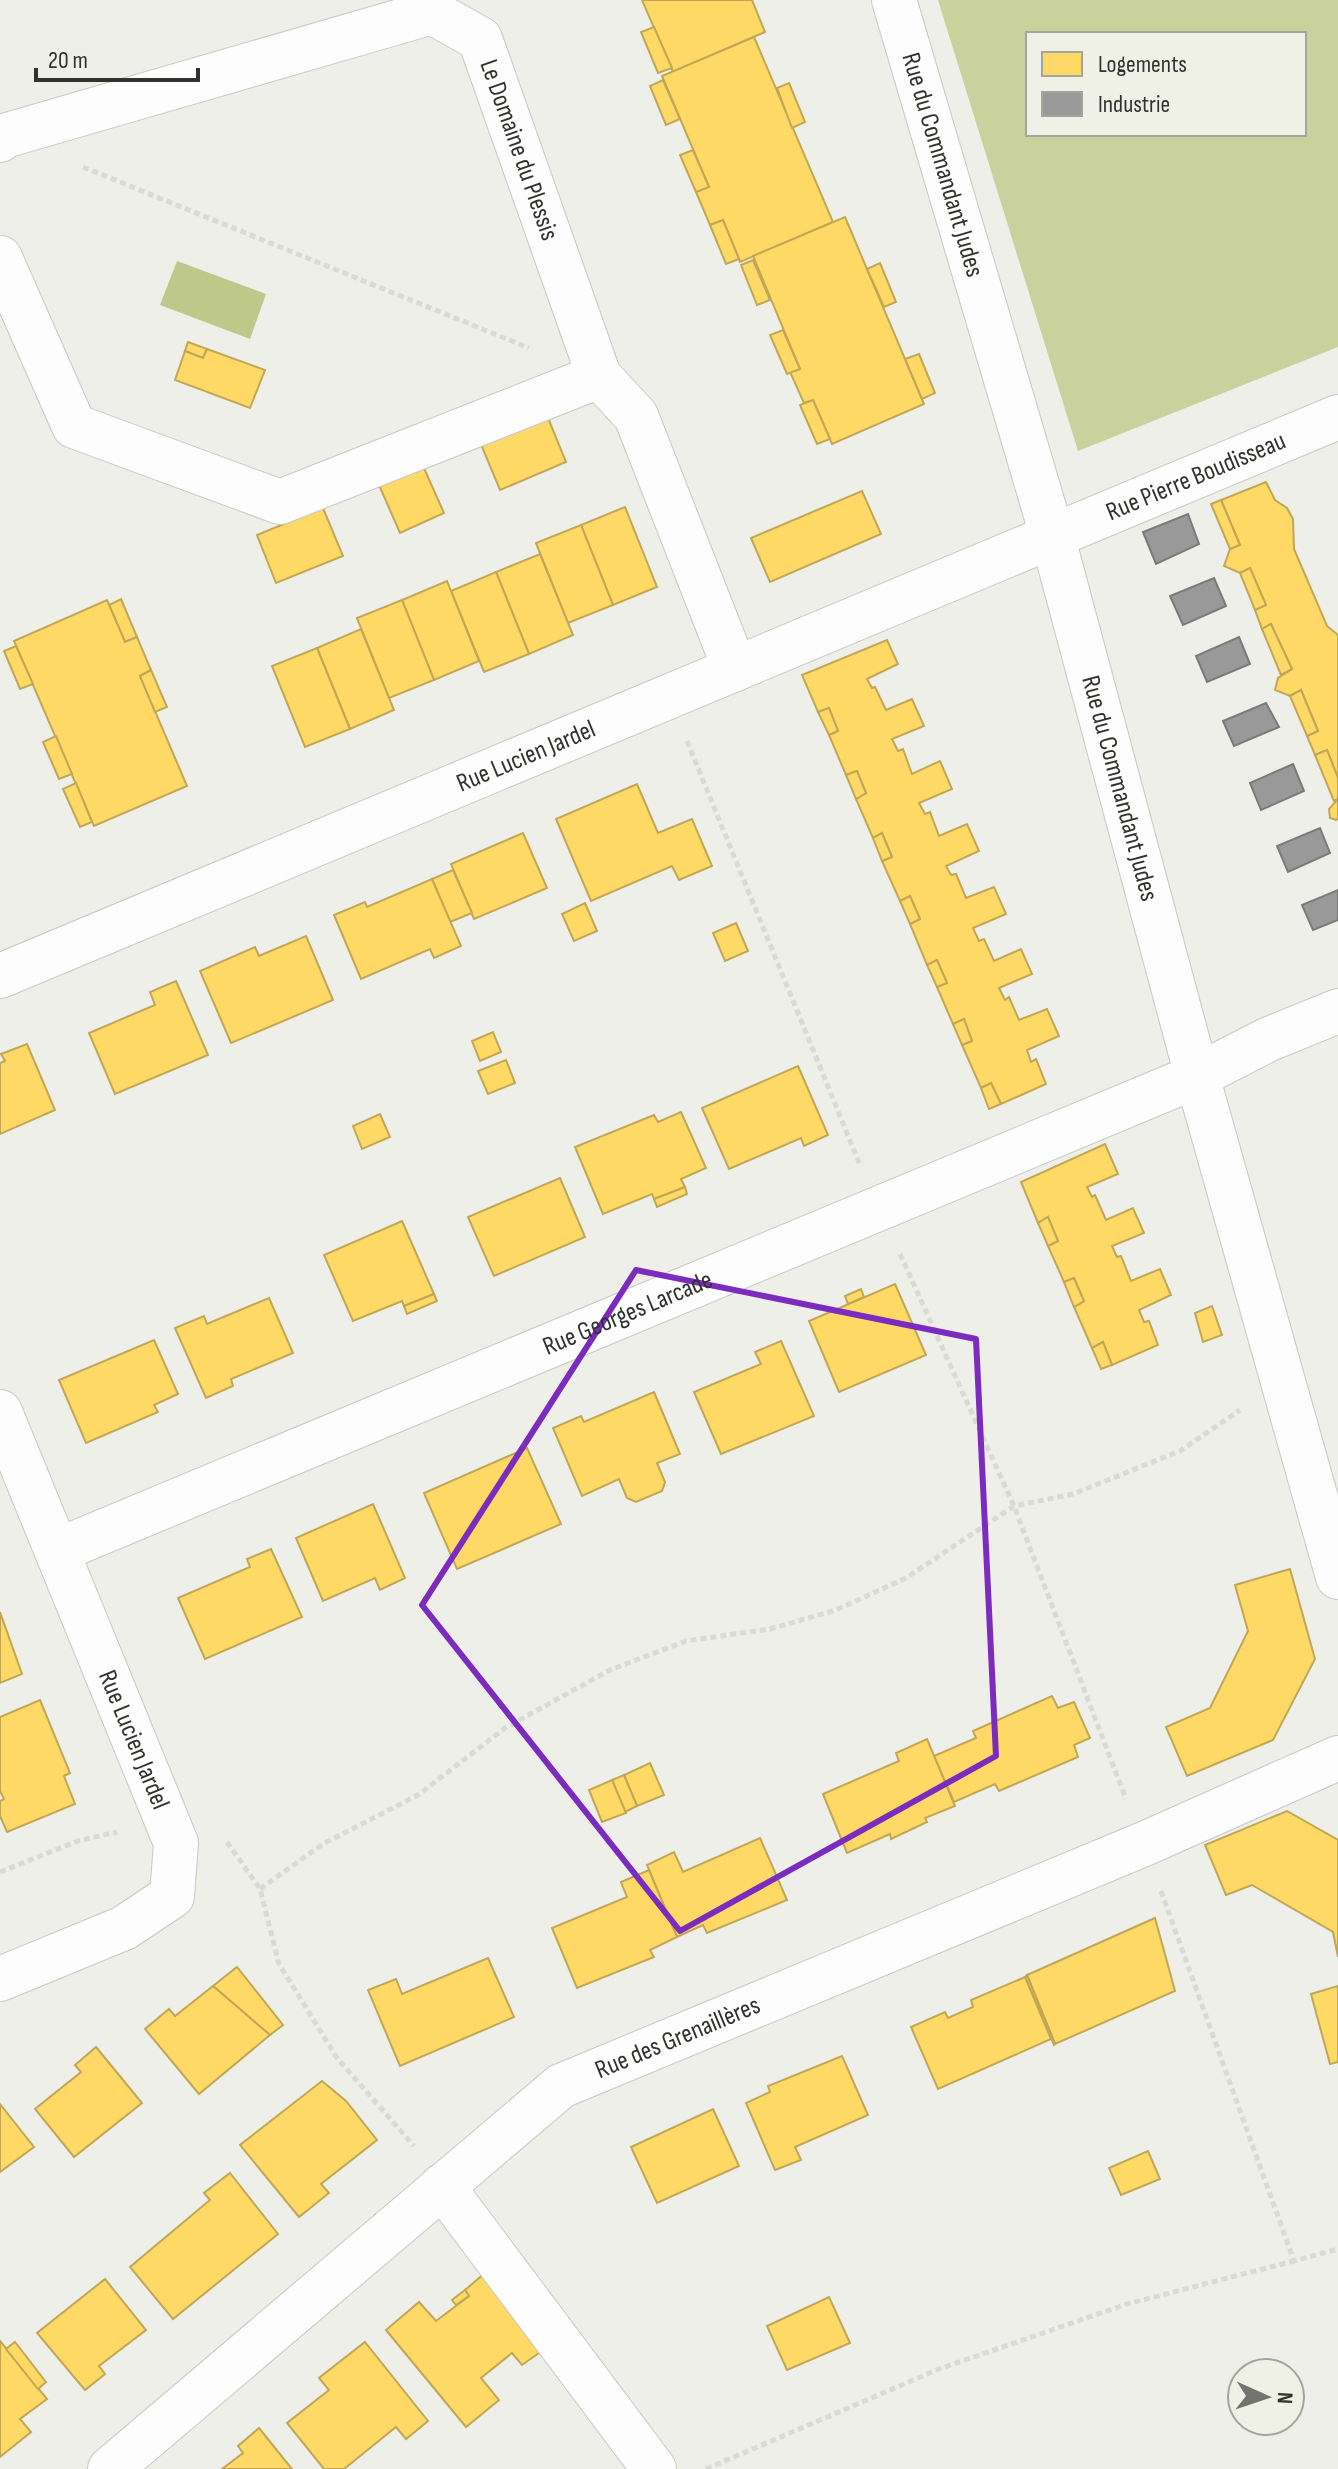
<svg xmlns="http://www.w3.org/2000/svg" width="1338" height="2469" viewBox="0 0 1338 2469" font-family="'Sofia Sans Condensed',sans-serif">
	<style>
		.forest { fill: #c9d19d; fill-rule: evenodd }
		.water { fill: #bec888 }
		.homes { fill: #ffd966; stroke: #c1a755; stroke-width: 2 }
		.industry { fill: #999; stroke: #7a7a79; stroke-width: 2 }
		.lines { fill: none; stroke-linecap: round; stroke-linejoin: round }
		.minor-casing { stroke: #c8c8c4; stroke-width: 46 }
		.path { stroke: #d9d9d7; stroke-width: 5; stroke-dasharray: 6 4; stroke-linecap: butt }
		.minor { stroke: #fcfdfc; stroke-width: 44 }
		.marked { fill: none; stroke: #7b2cbf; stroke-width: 6; stroke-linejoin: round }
		.labels { text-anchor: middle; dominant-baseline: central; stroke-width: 8; stroke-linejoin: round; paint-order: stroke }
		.street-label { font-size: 26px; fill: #31322e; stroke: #eff1e7 }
	</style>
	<rect width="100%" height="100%" fill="#eeefe9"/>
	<!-- forest -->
	<path class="forest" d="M 938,0 L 1338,0 L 1338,347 L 1078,451 ZM 1028,34 L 1304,34 L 1304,134 L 1028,134 Z"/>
	<!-- water -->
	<polygon class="water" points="177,261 266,294 250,339 160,305"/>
	<!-- homes -->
	<g class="homes">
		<polygon points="642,0 752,0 765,32 673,72"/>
		<polygon points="654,27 672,68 658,73 641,32"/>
		<polygon points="754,37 833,222 740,262 723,220 710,225 696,192 709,187 662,76"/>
		<polygon points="663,80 680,119 666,125 650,86"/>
		<polygon points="789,83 805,122 792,128 777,88"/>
		<polygon points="693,150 709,187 696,192 680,155"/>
		<polygon points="845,217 924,404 832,444 813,400 804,403 790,372 800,369 753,256"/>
		<polygon points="723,220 739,259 726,264 710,225"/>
		<polygon points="753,260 770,300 757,305 741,265"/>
		<polygon points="880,263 896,302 884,307 867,269"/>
		<polygon points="783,330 800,369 787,374 770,335"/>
		<polygon points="188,342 207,349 203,358 185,351"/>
		<polygon points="207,349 265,370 250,408 175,380 185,351 203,358"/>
		<polygon points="919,354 935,393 922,399 905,359"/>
		<polygon points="813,400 830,439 817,444 800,405"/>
		<polygon points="546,413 566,462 500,490 480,442"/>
		<polygon points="423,466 444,513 400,533 379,485"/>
		<polygon points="1266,482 1275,500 1287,508 1293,519 1294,549 1327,626 1338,635 1338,778 1327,750 1315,755 1307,736 1318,731 1301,690 1290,696 1275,690 1278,678 1292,669 1271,624 1262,629 1255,610 1266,605 1250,568 1240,573 1224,566 1230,549 1240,545 1221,500"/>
		<polygon points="862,491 881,534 770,582 751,538"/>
		<polygon points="1221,500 1240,545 1230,549 1211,504"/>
		<polygon points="625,507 657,587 613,605 581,525"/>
		<polygon points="323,508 343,556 276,583 257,535"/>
		<polygon points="581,525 613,605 568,623 536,543"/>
		<polygon points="540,554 573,635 529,654 496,572"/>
		<polygon points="1250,568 1266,605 1255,610 1240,573"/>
		<polygon points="496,572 529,654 484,672 451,591"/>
		<polygon points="447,581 479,661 434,680 402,600"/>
		<polygon points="121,599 137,637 125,642 109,605"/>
		<polygon points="107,600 125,642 137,637 151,670 140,676 187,786 94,826 14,641"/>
		<polygon points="402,600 434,680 389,698 357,618"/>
		<polygon points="1271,624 1292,669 1281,675 1262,629"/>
		<polygon points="361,629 394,710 350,729 317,648"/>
		<polygon points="887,640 898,664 867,679 872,688 875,687 886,710 912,699 924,726 892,739 898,751 903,749 912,774 940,761 952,789 919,803 925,814 930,812 939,836 967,824 979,851 946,866 951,875 956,874 966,898 994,887 1006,914 973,928 979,941 984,939 994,961 1021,949 1032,974 999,988 1005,1000 1009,997 1019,1020 1047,1009 1059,1036 1027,1050 1031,1062 1036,1059 1046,1084 1001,1104 991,1083 981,1088 962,1045 972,1041 964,1019 953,1024 937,987 947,983 937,960 927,965 910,924 920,919 910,896 900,901 882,861 892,857 882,833 873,838 856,799 866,793 857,771 846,775 829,735 838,731 829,708 818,712 802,675"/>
		<polygon points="16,646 33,684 20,689 4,651"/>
		<polygon points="317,648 350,729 305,747 272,666"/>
		<polygon points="151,670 167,707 155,712 140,676"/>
		<polygon points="1301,690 1318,731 1307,736 1290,696"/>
		<polygon points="829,708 838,731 829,735 818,712"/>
		<polygon points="56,736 72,774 59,779 43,742"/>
		<polygon points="1327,750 1338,778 1338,799 1334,801 1315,755"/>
		<polygon points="857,771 866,793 856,799 846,775"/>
		<polygon points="76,783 92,822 80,827 63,789"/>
		<polygon points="637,784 658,833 692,819 712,866 679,880 672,866 591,901 556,819"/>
		<polygon points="1338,799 1338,819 1336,820 1330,818 1329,809"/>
		<polygon points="523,833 547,888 474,919 451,864"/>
		<polygon points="882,833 892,857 882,861 873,838"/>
		<polygon points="453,870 472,913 450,922 432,879"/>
		<polygon points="432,879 461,946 434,958 430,949 361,979 334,915 365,902 367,907"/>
		<polygon points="910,896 920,919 910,924 900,901"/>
		<polygon points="585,903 597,931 574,941 562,914"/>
		<polygon points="736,923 748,951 725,961 713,933"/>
		<polygon points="306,936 333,1000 231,1043 200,971 255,947 259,956"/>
		<polygon points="937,960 947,983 937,987 927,965"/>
		<polygon points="176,981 208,1055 115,1094 89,1033 155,1005 150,992"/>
		<polygon points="964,1019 972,1041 962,1045 953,1024"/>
		<polygon points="493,1032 501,1052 480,1061 472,1041"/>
		<polygon points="27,1044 55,1110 0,1134 0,1063 5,1061 1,1054"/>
		<polygon points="506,1060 515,1083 488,1094 478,1071"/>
		<polygon points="798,1066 828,1135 804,1146 801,1138 729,1169 702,1108"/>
		<polygon points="991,1083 1001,1104 989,1109 981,1088"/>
		<polygon points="681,1112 706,1168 681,1179 685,1187 654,1199 652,1194 603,1214 575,1147 654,1115 658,1122"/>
		<polygon points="380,1114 390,1137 362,1149 353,1126"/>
		<polygon points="1105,1144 1118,1174 1087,1187 1092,1197 1095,1195 1106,1220 1133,1208 1144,1233 1112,1246 1117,1257 1121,1256 1131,1281 1160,1269 1171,1295 1139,1310 1144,1322 1149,1321 1158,1345 1112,1365 1103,1342 1092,1348 1074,1307 1084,1301 1074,1278 1064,1282 1048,1246 1058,1241 1048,1217 1038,1223 1021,1182"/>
		<polygon points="560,1178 585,1237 494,1276 468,1217"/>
		<polygon points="685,1187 687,1194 657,1207 654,1199"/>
		<polygon points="1048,1217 1058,1241 1048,1246 1038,1223"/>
		<polygon points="402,1221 434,1294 404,1306 402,1301 353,1321 324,1255"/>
		<polygon points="1074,1278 1084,1301 1074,1307 1064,1282"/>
		<polygon points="895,1284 926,1355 839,1392 809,1321"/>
		<polygon points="861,1289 864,1297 848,1304 845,1296"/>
		<polygon points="434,1294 437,1301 407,1314 404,1306"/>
		<polygon points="269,1298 293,1353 231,1379 233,1386 206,1398 175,1328 204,1316 207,1324"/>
		<polygon points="1212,1306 1222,1335 1203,1342 1195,1313"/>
		<polygon points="154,1340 178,1394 154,1405 158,1412 86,1443 59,1380"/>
		<polygon points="781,1341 814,1416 721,1454 694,1392 761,1364 755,1352"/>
		<polygon points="1103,1342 1112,1365 1101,1369 1092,1348"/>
		<polygon points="654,1392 680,1454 657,1463 665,1482 662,1491 636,1502 627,1498 619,1479 582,1496 553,1428 581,1416 584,1422"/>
		<polygon points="527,1448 561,1524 457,1569 424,1493"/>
		<polygon points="373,1504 405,1578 380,1590 375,1578 323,1601 296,1538"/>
		<polygon points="271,1549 302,1617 205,1659 178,1598 250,1567 247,1559"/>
		<polygon points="1290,1569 1315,1659 1273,1740 1187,1776 1166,1727 1210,1708 1248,1631 1235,1585"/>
		<polygon points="0,1612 22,1674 0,1683"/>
		<polygon points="1052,1696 1058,1708 1074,1702 1090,1738 1074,1745 1078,1757 999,1791 995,1784 954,1802 934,1756 976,1738 973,1731"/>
		<polygon points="40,1700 70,1773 64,1776 75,1804 7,1832 0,1816 0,1801 4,1799 0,1791 0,1717"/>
		<polygon points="927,1739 955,1806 925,1818 927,1822 891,1839 890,1834 847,1853 823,1794 899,1761 896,1753"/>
		<polygon points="650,1763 664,1795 637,1806 624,1775"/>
		<polygon points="624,1775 637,1806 625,1812 612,1780"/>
		<polygon points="612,1780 626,1813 602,1822 589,1790"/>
		<polygon points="1287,1811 1338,1840 1338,1957 1333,1932 1252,1885 1226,1895 1205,1845"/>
		<polygon points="760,1838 787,1900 707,1933 703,1925 677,1937 647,1865 674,1852 683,1872"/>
		<polygon points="649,1870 677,1937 650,1950 654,1957 577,1988 552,1928 627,1897 621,1882"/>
		<polygon points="1155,1918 1175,1991 1055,2044 1027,1975"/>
		<polygon points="488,1958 514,2017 400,2066 368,1990 396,1979 402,1994"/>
		<polygon points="237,1967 283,2025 270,2035 213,1986"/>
		<polygon points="1027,1975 1055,2044 1054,2045 1025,1977"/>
		<polygon points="1025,1977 1051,2039 938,2089 911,2027 945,2012 948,2018 973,2007 971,2000"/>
		<polygon points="213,1986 270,2035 199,2094 145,2029 169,2009 175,2016"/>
		<polygon points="1338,1986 1338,2062 1330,2064 1311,1994"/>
		<polygon points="96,2047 142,2103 74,2157 35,2109 81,2072 75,2065"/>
		<polygon points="842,2056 868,2115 795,2147 801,2160 775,2170 746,2103 770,2092 768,2086"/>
		<polygon points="322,2081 346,2101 377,2140 321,2184 329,2193 299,2217 240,2145"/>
		<polygon points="0,2104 34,2147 0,2172"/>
		<polygon points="713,2109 739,2166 657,2203 631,2147"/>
		<polygon points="1148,2151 1160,2179 1121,2195 1109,2168"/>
		<polygon points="230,2173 278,2234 173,2319 130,2267 210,2200 204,2193"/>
		<polygon points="485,2273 546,2348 522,2365 512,2353 481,2378 499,2400 466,2427 386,2330 419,2302 436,2321 469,2296 465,2290"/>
		<polygon points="105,2279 146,2330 99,2366 105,2374 85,2390 37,2333"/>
		<polygon points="465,2290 469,2296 456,2305 452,2300"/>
		<polygon points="829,2297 850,2343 787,2370 767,2326"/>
		<polygon points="0,2341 47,2399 20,2419 31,2432 0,2457"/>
		<polygon points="15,2342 46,2382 38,2389 6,2349"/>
		<polygon points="365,2342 428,2421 406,2439 396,2427 344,2469 324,2469 287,2423 329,2390 319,2378"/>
		<polygon points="259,2428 292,2469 222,2469 243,2453 238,2446"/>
	</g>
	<!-- industry -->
	<g class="industry">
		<polygon points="1188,514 1199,544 1156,564 1143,532"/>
		<polygon points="1214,578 1226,606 1183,625 1170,596"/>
		<polygon points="1239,637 1250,664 1207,682 1196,656"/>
		<polygon points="1266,703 1279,727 1234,746 1223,721"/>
		<polygon points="1293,764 1304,791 1261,810 1250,783"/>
		<polygon points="1320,828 1330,853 1288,872 1277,846"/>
		<polygon points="1338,890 1338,920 1313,930 1302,905"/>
	</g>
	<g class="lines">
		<defs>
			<g id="minor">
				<path id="s1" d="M 894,0 L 1052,535 L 1197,1076 L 1338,1577"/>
				<path id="s2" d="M 0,140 L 4,136 L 432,12 L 480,39 L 599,376 L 636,416 L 735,669"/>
				<polyline points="0,258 74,426 280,502 599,376"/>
				<path id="s3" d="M 0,976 L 1338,417"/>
				<path id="s4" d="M 0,1412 L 176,1843 L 172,1896 L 124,1928 L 0,1979"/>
				<path id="s5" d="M 59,1550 L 1197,1076 L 1267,1040 L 1338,1011"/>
				<polyline points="442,2186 654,2469"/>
				<path id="s6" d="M 110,2469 L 561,2086 L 1144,1844 L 1338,1758"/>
			</g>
		</defs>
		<!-- minor casing -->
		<use href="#minor" class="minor-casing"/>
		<!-- path -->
		<g class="path">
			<polyline points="83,167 529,348"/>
			<polyline points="687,741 860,1165"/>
			<polyline points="900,1254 1014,1506 1126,1799"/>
			<polyline points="227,1842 260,1889 279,1964 337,2058 414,2146"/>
			<polyline points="0,1872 78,1841 117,1832"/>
			<polyline points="260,1889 323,1844 418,1795 505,1728 610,1670 686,1641 770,1629 836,1610 906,1578 1014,1506 1073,1494 1180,1451 1240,1410"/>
			<polyline points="1161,1891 1294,2261 1338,2249"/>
			<polyline points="706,2469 939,2369 1127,2304 1294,2261"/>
		</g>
		<!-- minor -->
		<use href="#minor" class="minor"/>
	</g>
	<!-- marked area -->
	<path class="marked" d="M 636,1270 L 976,1339 L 996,1756 L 680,1931 L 422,1605 Z"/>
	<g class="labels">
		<!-- street labels -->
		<g class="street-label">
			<text stroke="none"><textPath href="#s2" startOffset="624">Le Domaine du Plessis</textPath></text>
			<text stroke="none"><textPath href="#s1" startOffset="172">Rue du Commandant Judes</textPath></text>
			<text stroke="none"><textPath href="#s3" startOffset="1296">Rue Pierre Boudisseau</textPath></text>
			<text stroke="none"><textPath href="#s3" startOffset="570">Rue Lucien Jardel</textPath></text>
			<text stroke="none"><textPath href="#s1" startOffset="820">Rue du Commandant Judes</textPath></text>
			<text stroke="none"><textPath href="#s5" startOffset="616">Rue Georges Larcade</textPath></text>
			<text stroke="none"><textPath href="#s4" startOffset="354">Rue Lucien Jardel</textPath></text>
			<text stroke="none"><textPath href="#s6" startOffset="718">Rue des Grenaillères</textPath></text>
		</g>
	</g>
	<!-- legend -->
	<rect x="1026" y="32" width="280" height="104" fill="#eff1e7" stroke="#a3a59d" stroke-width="2"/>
	<rect x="1042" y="52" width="40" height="24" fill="#ffd966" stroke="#a3a59d" stroke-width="2"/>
	<text x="1098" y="72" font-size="24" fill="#31322e">Logements</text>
	<rect x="1042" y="92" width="40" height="24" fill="#999999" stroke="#a3a59d" stroke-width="2"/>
	<text x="1098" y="112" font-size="24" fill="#31322e">Industrie</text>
	<!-- north arrow -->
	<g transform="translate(1266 2397) rotate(93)"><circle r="38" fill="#eff1e7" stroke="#a3a59d" stroke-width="2"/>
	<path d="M0-6L14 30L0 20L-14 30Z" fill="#73746f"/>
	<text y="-12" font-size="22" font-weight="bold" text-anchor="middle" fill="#31322e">N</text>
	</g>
	<!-- scale -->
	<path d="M36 68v12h162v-12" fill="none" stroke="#31322e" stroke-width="4"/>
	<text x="48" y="68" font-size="24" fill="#31322e" stroke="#eff1e7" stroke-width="6" paint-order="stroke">20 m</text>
</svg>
